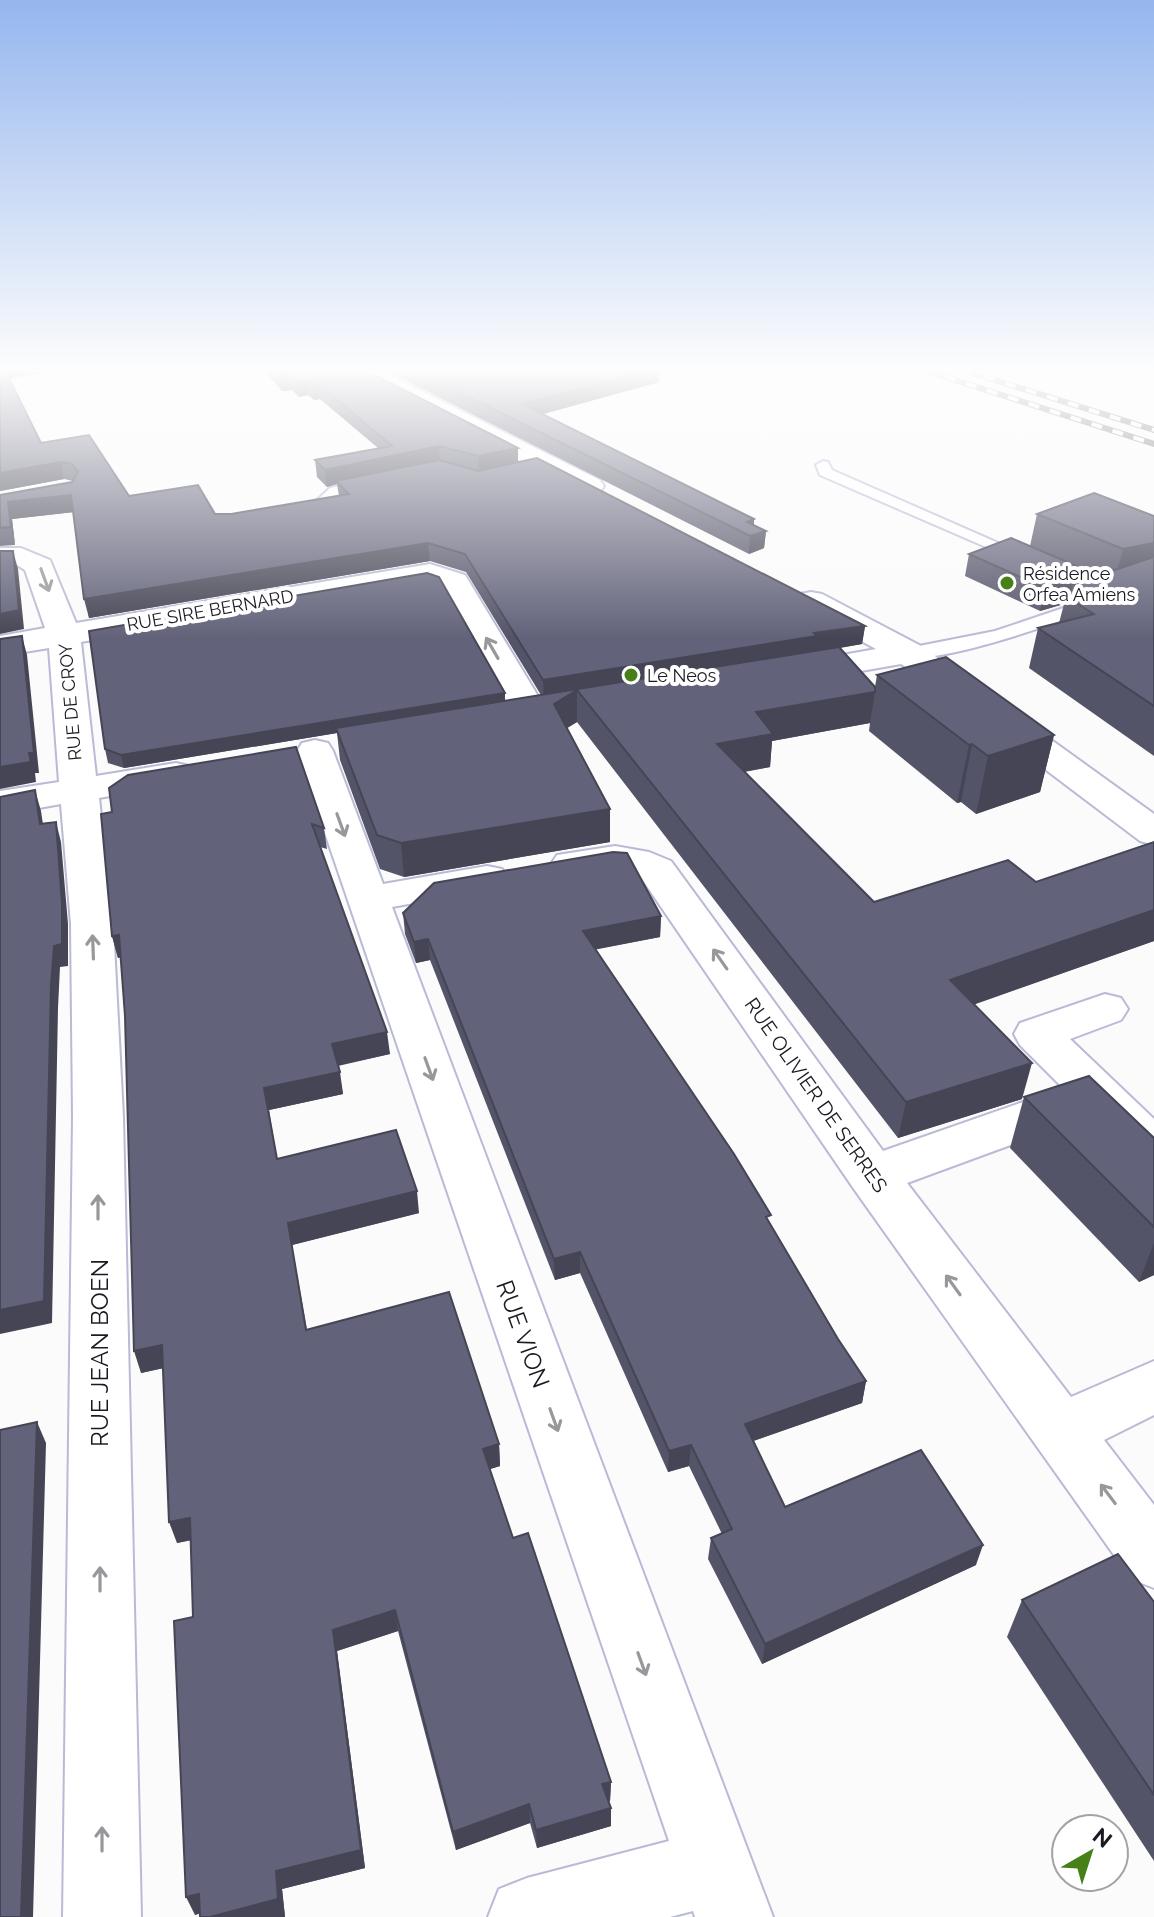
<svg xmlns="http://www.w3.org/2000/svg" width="1154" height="1917" viewBox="0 0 1154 1917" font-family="Raleway,sans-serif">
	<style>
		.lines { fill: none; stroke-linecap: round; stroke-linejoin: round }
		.service-casing { stroke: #b9bad5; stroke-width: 4 }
		.minor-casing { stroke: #b9bad5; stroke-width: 4 }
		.service { fill: #fff; fill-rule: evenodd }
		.minor { fill: #fff; fill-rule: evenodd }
		.rail-casing { stroke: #67676d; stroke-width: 6 }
		.rail { stroke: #fff; stroke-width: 4; stroke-dasharray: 11; stroke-linecap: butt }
		.wall { fill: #545469 }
		.shaded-wall { fill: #454555 }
		.building { fill: #62627a; stroke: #454555; stroke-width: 2 }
		.oneway { stroke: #98989c }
		.poi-dot { fill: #477f18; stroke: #fff; stroke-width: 3 }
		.labels { text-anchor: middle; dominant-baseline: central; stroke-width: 8; stroke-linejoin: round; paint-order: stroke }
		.far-poi-label { font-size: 18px; fill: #1a1a23; stroke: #fff; text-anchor: start }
		.far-street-label { font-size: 18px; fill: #1a1a23; stroke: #fff }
		.street-label { font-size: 20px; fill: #1a1a23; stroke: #fff }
		.near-street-label { font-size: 24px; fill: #1a1a23; stroke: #fff }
	</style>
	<rect width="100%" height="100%" fill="#fbfbfb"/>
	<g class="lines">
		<defs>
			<g id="service">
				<polygon points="823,461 828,462 832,470 1030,557 1022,562 1016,560 820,475 816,465"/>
				<polygon points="368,480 375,484 373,487 340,494 324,510 300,515 292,510 295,507 314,503 330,488"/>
				<path d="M 1090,599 L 1099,604 L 1096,608 C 1067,619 920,673 900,653 L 909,648 L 995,631 Z"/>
			</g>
			<g id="minor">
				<polygon points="349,370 379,370 600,480 604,486 600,492 580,492 353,375"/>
				<polygon points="0,548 21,548 50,560 76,623 430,564 465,575 550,716 545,724 532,727 519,724 442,587 428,582 81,642 96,776 176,763 189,766 195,774 189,782 99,798 113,924 123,1117 141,1917 63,1917 73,1117 71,924 61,804 0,815 0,791 59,782 49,648 0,656 0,636 45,628 25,570 17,565 0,566"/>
				<polygon points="811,592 822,594 921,646 1154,814 1154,845 1140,841 935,686 901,664 793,683 781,680 776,673 781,666 876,649 800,608 795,601 800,594"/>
				<polygon points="315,740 328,743 333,751 383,884 487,866 502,869 508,878 502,887 392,907 773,1917 695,1917 693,1911 670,1917 488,1917 499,1889 527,1878 669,1841 297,751 302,743"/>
				<path d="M 615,846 L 649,852 L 671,861 L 883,1151 L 1063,1088 L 1020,1045 L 1014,1034 L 1020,1023 L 1105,994 L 1121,998 L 1128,1009 L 1121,1020 L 1070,1039 L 1154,1119 L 1154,1168 L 1136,1162 L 1090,1116 L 907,1183 L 1071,1397 L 1154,1361 L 1154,1415 L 1104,1440 L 1154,1505 L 1154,1588 L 1131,1579 L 854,1189 L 642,879 C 613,865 586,880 557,873 L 551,864 L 557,855 Z"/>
			</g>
		</defs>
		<!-- service casing -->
		<use href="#service" class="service-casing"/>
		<!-- minor casing -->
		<use href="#minor" class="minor-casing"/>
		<!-- service -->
		<use href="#service" class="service"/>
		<!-- minor -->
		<use href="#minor" class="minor"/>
		<defs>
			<g id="rail">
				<polyline points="924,370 1154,444"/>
				<polyline points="963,370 1154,430"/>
			</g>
		</defs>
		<!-- rail casing -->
		<use href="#rail" class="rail-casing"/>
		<!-- rail -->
		<use href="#rail" class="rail"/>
	</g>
	<!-- wall -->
	<g class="wall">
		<polygon points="0,370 63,370 9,378 41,443 129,496 215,514 231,514 339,496 337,484 327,487 317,477 315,460 378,448 320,399 314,400 308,395 299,397 292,390 282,391 264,370 365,370 518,462 865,626 862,644 840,648 875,687 877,675 1054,735 1040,792 976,814 961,802 957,803 869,731 870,723 772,741 770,767 744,772 874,902 1036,882 1154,842 1154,941 974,1004 1022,1099 898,1138 577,722 567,728 610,842 404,877 380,869 340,760 337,733 124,768 108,763 105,749 505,701 541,695 466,572 430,561 89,618 73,512 12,519 15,545 0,546 0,495 72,482 73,481 64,479 0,491"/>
		<polygon points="385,370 660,370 659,382 542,414 754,519 754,525 766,531 764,548 749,554"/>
		<polygon points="1037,514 1154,516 1154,756 1029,668 1038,628 1059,623 1064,604 1040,611 965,576 969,554 1030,546"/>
		<polygon points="296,747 324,828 327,849 320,847 390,1054 338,1066 343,1094 269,1110 277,1159 419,1213 292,1245 307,1330 499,1444 500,1466 490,1469 513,1538 611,1782 610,1801 609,1801 611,1808 611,1826 537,1848 530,1823 456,1850 398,1631 337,1651 365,1868 282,1889 285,1917 200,1917 200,1913 195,1915 193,1617 191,1540 177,1543 163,1368 141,1373 125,1016 121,957 118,958 112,936 112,812"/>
		<polygon points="403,913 661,916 660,937 596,949 770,1224 838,1339 866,1381 862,1403 753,1441 785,1507 976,1565 762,1664 708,1559 711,1538 722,1534 689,1466 668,1472 580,1273 555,1280 430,960 416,963 405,934"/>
		<polygon points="1024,1097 1154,1138 1154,1275 1139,1282 1010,1148"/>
		<polygon points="1022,1600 1154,1602 1154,1861 1007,1637"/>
	</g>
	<!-- shaded-wall -->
	<g class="shaded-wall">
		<polygon points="3,370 63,370 5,379"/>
		<polygon points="649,370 660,370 659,382 522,420 522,404"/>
		<polygon points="290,374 292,390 282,391 280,376"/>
		<polygon points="306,380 308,395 299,397 297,381"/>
		<polygon points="318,384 320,399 314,400 312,385"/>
		<polygon points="439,446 440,462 337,482 337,484 327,487 325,470"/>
		<polygon points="518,448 518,465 479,473 478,456"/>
		<polygon points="61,462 64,479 0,491 0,473"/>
		<polygon points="71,495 75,512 12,519 15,545 11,527 8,502"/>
		<polygon points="754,519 753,535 766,531 764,548 749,554 750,536 747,522"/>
		<polygon points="1154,527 1154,578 1113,587 1123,549"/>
		<polygon points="428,543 430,561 89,618 84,599"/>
		<polygon points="13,551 18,569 24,629 0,634 0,614"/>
		<polygon points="1093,573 1088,596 1088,590 1073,584 1070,598 1065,596 1064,604 1040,611 1045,588"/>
		<polygon points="865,626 862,644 577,690 577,722 554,736 544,700 543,680 814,633"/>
		<polygon points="22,636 27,655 39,773 35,773 36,782 0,789 0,767 29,753"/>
		<polygon points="875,692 870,723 772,741 770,767 715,777 717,744 756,712"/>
		<polygon points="505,693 505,706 336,728 337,733 124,768 121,755"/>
		<polygon points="1054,735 1040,792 976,814 988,756"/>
		<polygon points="972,744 961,802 957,803 969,745"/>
		<polygon points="35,790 41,811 46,845 40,824"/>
		<polygon points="610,809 610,842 404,877 401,843"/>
		<polygon points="56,822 61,842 68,924 68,966 60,967 58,1008 52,1323 0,1334 0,1310"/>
		<polygon points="1154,910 1154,941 942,1016 950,980"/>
		<polygon points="661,916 660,937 583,952 583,931"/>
		<polygon points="119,935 125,956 118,958 112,936"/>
		<polygon points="428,939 430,960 416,963 414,942"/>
		<polygon points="387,1032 390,1054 335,1066 332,1044"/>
		<polygon points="1032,1063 1022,1099 898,1138 906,1102"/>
		<polygon points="340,1072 343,1094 269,1110 264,1088"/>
		<polygon points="417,1191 419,1213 292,1245 288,1223"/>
		<polygon points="1154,1243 1154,1275 1139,1282"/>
		<polygon points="580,1252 580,1273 555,1280 554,1259"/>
		<polygon points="162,1345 169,1367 141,1373 134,1351"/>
		<polygon points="866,1381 862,1403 742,1445 745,1424"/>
		<polygon points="37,1422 46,1443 33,1917 21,1917"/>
		<polygon points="499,1444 500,1466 484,1471 483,1449"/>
		<polygon points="691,1445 689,1466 668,1472 669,1451"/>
		<polygon points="190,1518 197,1539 177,1543 169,1522"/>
		<polygon points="983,1545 976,1565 762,1664 765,1644"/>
		<polygon points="395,1610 398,1631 337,1651 365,1868 282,1889 285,1917 210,1917 276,1871 333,1630"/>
		<polygon points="611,1782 610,1801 602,1803 602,1784"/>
		<polygon points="529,1804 530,1823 456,1850 453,1832"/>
		<polygon points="611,1808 611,1826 537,1848 536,1830"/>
		<polygon points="199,1894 207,1911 195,1915 186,1897"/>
	</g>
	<!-- building -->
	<g class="building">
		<polygon points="0,370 5,370 41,443 89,435 129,496 198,485 215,514 231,514 349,494 337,482 340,480 439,460 478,471 537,458 865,626 814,633 817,636 543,680 465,554 428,543 84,599 71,495 8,502 11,527 0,528 0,495 72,482 78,472 72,464 61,462 0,473"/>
		<polygon points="275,370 365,370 518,448 478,456 439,446 325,470 315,460 392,446 318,384 312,385 306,380 297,381 290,374 280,376"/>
		<polygon points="414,370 649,370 522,404 754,519 747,522 766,531 750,536"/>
		<polygon points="1094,493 1154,516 1154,543 1123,549 1037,514"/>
		<polygon points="1011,538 1093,573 1045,588 969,554"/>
		<polygon points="0,551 13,551 19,610 0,614"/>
		<polygon points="1154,557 1154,706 1038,628 1094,614 1065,596 1088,590 1073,584"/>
		<polygon points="427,573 439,577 505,693 121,755 105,749 89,631"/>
		<polygon points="22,636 34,753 29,753 31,762 0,767 0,639"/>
		<polygon points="839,647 875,687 875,692 756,712 773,734 717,744 874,902 1008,860 1036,882 1154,842 1154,910 950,980 1032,1063 906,1102 577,690 554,704 610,809 401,843 377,835 336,728"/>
		<polygon points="946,657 1054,735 988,756 972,744 969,745 877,675"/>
		<polygon points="296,747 324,828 312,824 387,1032 332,1044 340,1072 264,1088 277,1159 396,1130 417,1191 288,1223 306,1330 449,1292 499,1444 483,1449 513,1538 528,1533 611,1782 602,1784 611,1808 536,1830 529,1804 453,1832 395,1610 333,1630 361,1850 276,1871 278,1899 210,1917 200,1917 199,1894 186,1897 174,1621 193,1617 190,1518 169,1522 162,1345 134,1351 125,1016 119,935 112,936 101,814 112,812 109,788 128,775"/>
		<polygon points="35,790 40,824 56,822 62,903 62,944 54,946 51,986 44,1301 0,1310 0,797"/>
		<polygon points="613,852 627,853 661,916 583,931 734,1154 771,1215 766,1217 838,1339 866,1381 745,1424 785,1507 921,1450 983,1545 765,1644 711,1538 732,1529 691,1445 669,1451 580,1252 554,1259 428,939 414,942 403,913 434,883"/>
		<polygon points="1089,1076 1154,1138 1154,1227 1024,1097"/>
		<polygon points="37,1422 21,1917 0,1917 0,1430"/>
		<polygon points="1118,1554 1154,1602 1154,1795 1022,1600"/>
	</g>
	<!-- one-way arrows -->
	<defs><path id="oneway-shaft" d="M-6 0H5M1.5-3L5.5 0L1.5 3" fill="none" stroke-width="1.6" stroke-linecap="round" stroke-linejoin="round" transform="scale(2)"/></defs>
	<g class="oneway">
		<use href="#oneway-shaft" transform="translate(45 580) rotate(70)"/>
		<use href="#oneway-shaft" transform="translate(492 648) rotate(-120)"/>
		<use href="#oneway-shaft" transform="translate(341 825) rotate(70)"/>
		<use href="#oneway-shaft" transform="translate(93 947) rotate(-92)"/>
		<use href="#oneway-shaft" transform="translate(720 959) rotate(-125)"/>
		<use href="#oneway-shaft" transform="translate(429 1069) rotate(70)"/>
		<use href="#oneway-shaft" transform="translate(98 1207) rotate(-90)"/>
		<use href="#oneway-shaft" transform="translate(953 1285) rotate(-126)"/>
		<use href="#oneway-shaft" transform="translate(554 1420) rotate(70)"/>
		<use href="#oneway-shaft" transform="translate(1108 1494) rotate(-127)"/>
		<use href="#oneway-shaft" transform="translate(100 1579) rotate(-90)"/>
		<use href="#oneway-shaft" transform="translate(642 1664) rotate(70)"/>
		<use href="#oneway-shaft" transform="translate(102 1839) rotate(-90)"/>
	</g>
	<!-- sky -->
	<linearGradient id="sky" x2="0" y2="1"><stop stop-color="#95b6ee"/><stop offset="0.58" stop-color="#fdfdfd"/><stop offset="1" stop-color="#fdfdfd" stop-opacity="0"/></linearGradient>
	<rect width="1154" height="638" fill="url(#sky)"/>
	<!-- markers -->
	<g class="poi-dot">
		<circle cx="1007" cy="583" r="8"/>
		<circle cx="631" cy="675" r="8"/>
	</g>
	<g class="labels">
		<!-- far-poi labels -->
		<g class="far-poi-label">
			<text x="1023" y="573">Résidence<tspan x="1023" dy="21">Orfea Amiens</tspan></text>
			<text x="647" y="675">Le Neos</text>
		</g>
		<!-- far-street labels -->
		<g class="far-street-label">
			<text transform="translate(210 610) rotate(-10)">RUE SIRE BERNARD</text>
			<text transform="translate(70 702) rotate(-95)">RUE DE CROY</text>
		</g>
		<!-- street labels -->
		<g class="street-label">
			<text transform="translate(816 1095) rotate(55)">RUE OLIVIER DE SERRES</text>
		</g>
		<!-- near-street labels -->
		<g class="near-street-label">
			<text transform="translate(523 1334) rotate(70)">RUE VION</text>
			<text transform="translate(99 1353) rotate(-90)">RUE JEAN BOEN</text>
		</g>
	</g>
	<!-- north arrow -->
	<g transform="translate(1090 1853) rotate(39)"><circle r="38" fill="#ffffff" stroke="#a3a3a7" stroke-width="2"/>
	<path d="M0-6L14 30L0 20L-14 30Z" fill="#477f18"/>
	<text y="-12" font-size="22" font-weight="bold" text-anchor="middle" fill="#1a1a23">N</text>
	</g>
</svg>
